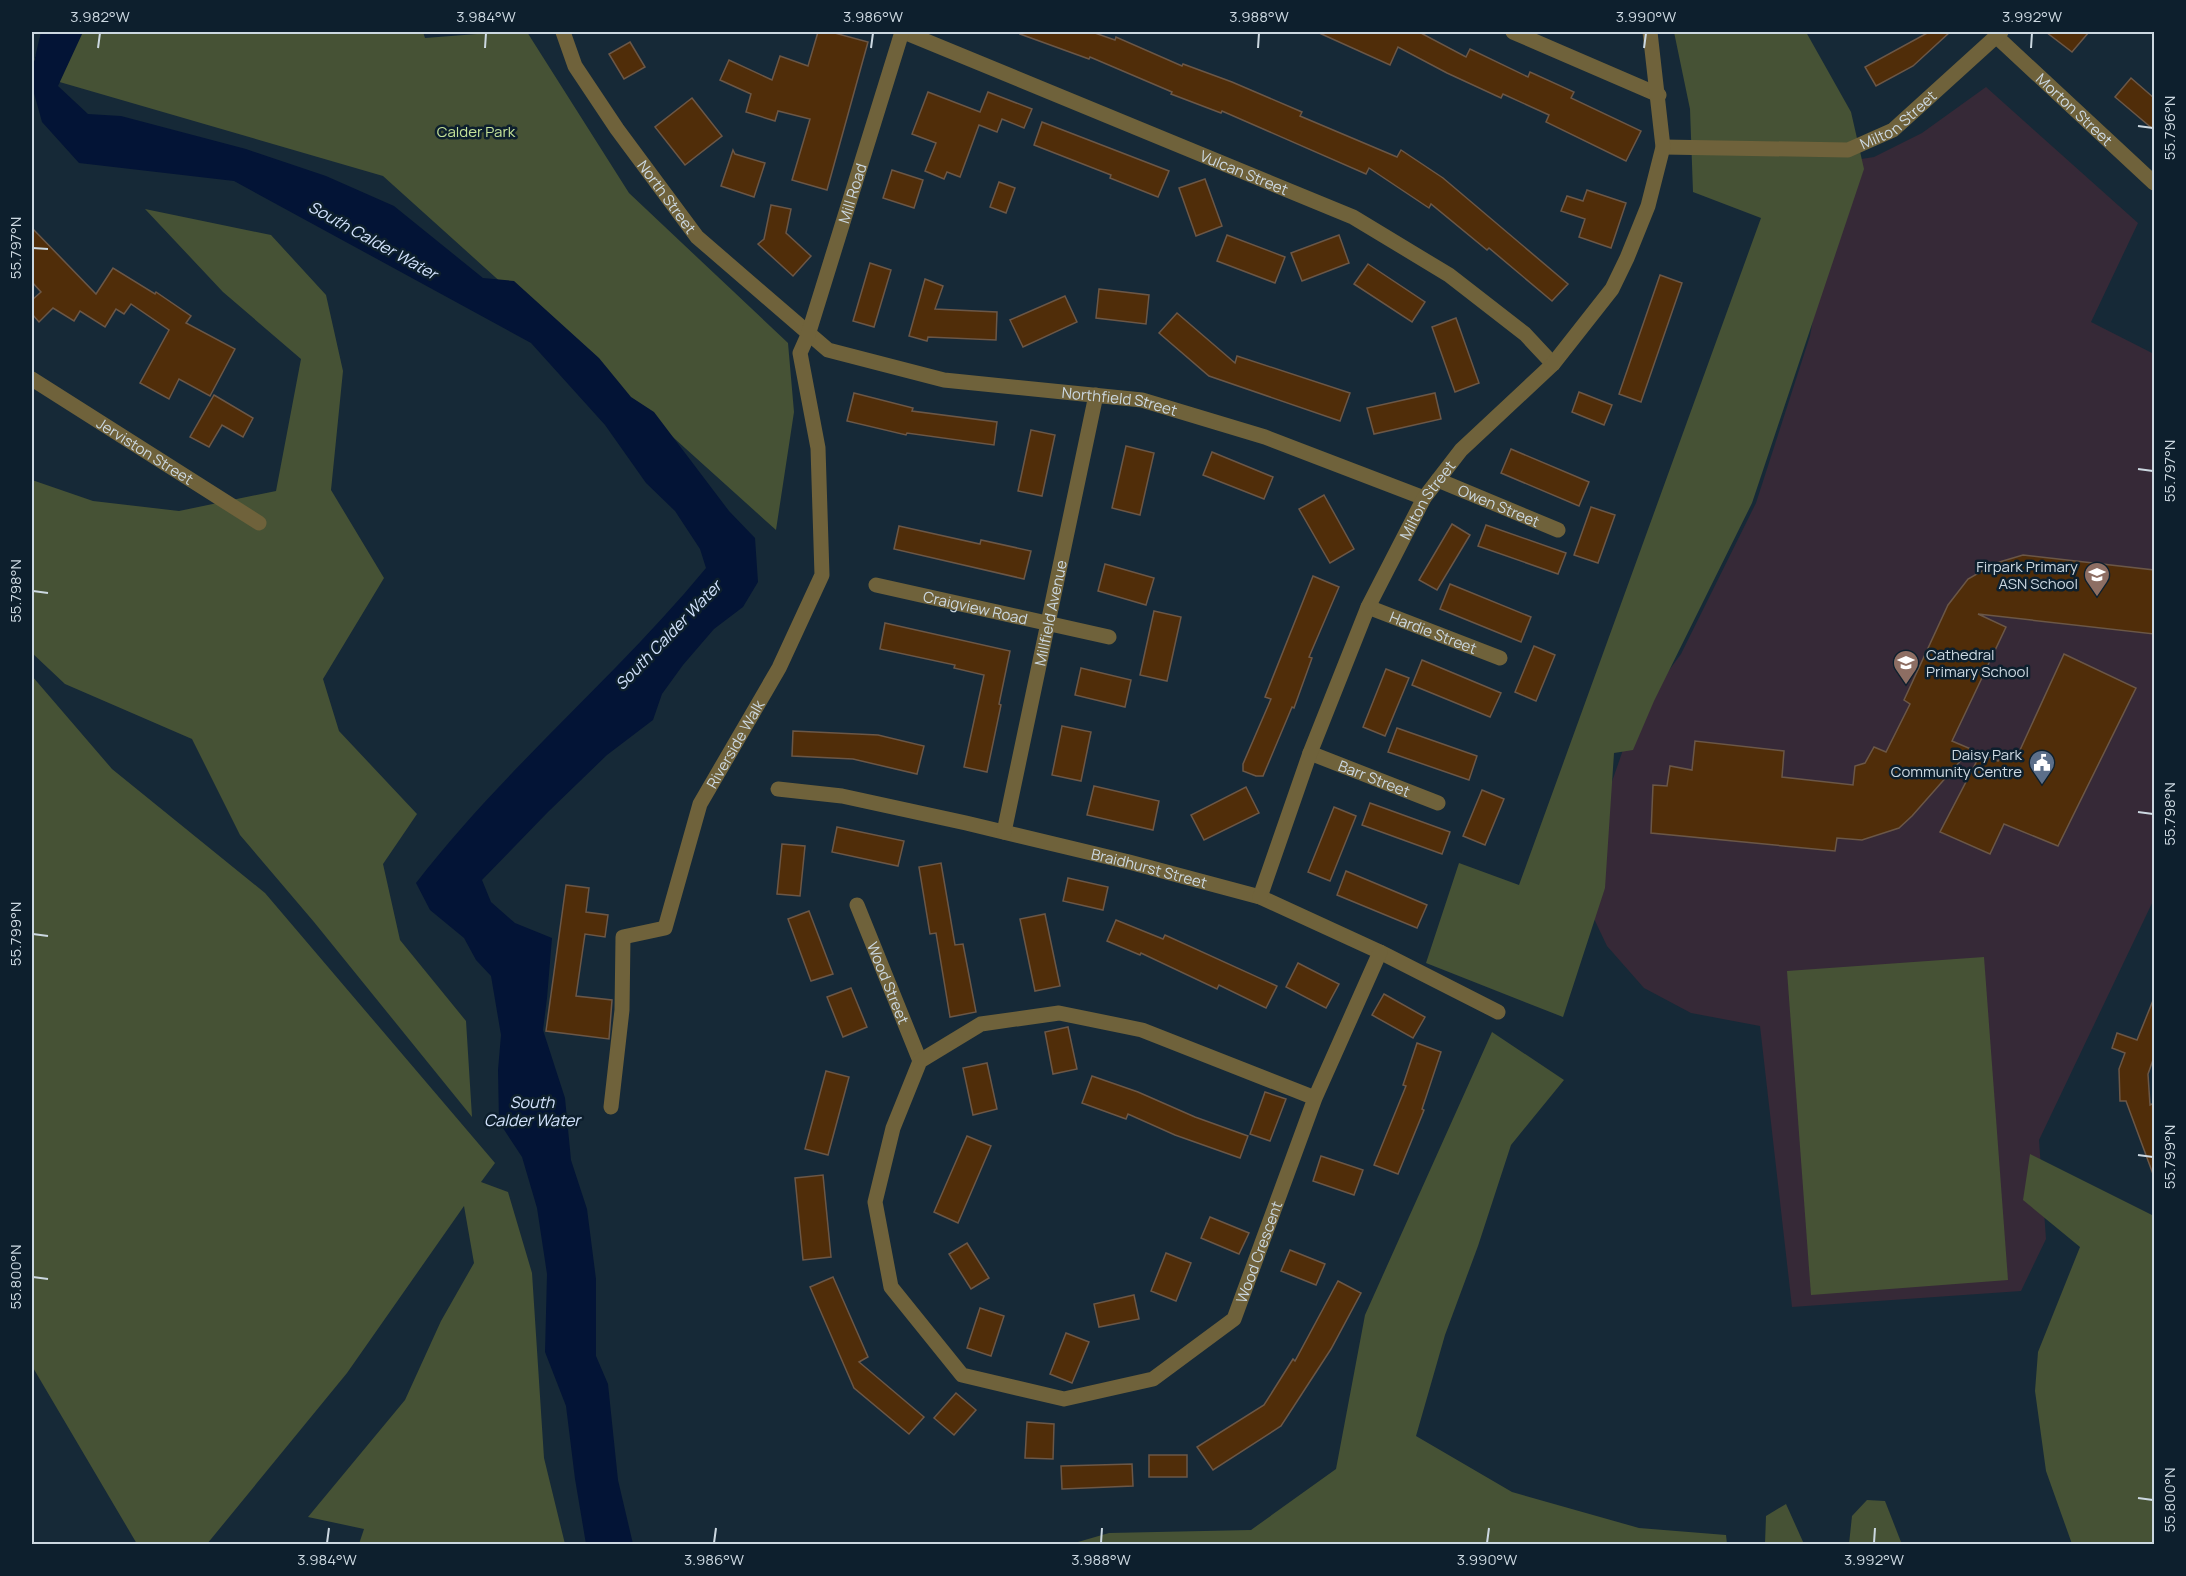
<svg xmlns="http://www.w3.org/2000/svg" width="2186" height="1576" viewBox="0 0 2186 1576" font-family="Manrope,sans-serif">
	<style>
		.education { fill: #362937 }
		.green { fill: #465235 }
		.water { fill: #031436 }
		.building { fill: #502d09; stroke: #6b5747; stroke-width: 1.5 }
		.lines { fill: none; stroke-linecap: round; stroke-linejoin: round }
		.minor { stroke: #6f623b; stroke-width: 15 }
		.ticks { fill: none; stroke: #ccd8e1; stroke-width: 2 }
		.labels { text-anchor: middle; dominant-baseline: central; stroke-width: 5; stroke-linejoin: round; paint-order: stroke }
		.street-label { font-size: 15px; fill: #ccd8e1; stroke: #0d1f2d }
		.park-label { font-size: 15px; fill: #c4e198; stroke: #0d1f2d }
		.poi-label { font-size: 15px; fill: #ccd8e1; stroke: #0d1f2d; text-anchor: end }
		.water-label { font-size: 16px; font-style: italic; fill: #d4e4fe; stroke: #0d1f2d }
		.neatline { fill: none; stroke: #ccd8e1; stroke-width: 2 }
		.ticks-label { font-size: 15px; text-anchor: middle; fill: #ccd8e1 }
	</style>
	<rect width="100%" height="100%" fill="#162937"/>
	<!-- education -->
	<polygon class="education" points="1986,87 2138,223 2091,322 2154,354 2154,899 2039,1140 2046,1239 2021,1291 1792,1307 1760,1026 1691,1013 1644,988 1607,946 1577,883 1634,718 1681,654 1756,503 1810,336 1827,244 1823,165 1874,157 1922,133"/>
	<!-- green -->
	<g class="green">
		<polygon points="45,32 423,32 425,38 503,32 527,32 629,193 788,343 794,412 776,530 383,176 32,74 32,65"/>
		<polygon points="1674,32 1806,32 1851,112 1864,169 1752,503 1654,701 1633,750 1614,753 1605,888 1563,1017 1426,963 1459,863 1519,885 1761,218 1693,192 1690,109"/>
		<polygon points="145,209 271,235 326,295 343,371 331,490 384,578 323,679 339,731 417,814 383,864 400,940 466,1021 472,1117 314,922 240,835 192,739 65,684 32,653 32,480 93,501 179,511 276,491 301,359 223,292"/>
		<polygon points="32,676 112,769 265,893 495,1163 481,1182 508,1192 532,1273 544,1458 565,1544 359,1544 364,1529 308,1517 405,1400 441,1321 474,1263 464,1206 347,1373 207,1544 137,1544 32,1366"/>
		<polygon points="1984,957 2008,1280 1811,1295 1787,971"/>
		<polygon points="1492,1032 1564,1080 1511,1145 1478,1246 1445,1335 1416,1436 1512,1492 1639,1528 1726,1535 1727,1544 1071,1544 1109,1533 1251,1530 1336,1469 1365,1315"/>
		<polygon points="2030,1154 2154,1216 2154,1544 2072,1544 2046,1471 2035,1391 2038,1352 2080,1247 2023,1200"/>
		<polygon points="1867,1500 1885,1501 1901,1542 1901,1544 1849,1544 1852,1516"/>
		<polygon points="1786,1504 1804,1544 1765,1544 1766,1516"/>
	</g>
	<!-- water -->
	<path class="water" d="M 41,32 L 83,32 L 58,86 L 88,114 L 121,116 L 246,149 L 326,176 L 394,206 L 483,278 L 514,281 L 599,358 L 631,397 L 654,412 L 729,511 L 755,538 L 758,582 L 743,607 L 714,629 L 683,665 L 662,694 L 653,720 L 607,755 L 548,812 L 482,880 L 491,902 L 515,923 L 552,938 L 547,998 L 543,1030 L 565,1098 L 571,1160 L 587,1209 L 596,1279 L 596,1356 L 608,1384 L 618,1480 L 633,1544 L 586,1544 L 575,1479 L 566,1406 L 545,1352 L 547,1274 L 537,1208 L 522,1157 L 499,1122 L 498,1070 L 501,1035 L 491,976 L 476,960 L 464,938 L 430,910 L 416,883 C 503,770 615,678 706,568 L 700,549 L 675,511 L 646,483 L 605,425 L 531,343 L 234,181 L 79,163 L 42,122 L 32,86 L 32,70 Z"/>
	<!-- building -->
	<g class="building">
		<polygon points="818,32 831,32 868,42 827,190 792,180 810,119 778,111 775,121 746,112 751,94 720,80 729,60 772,80 780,56 808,66"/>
		<polygon points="1021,32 1092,32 1115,40 1116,37 1182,66 1183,64 1232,82 1302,112 1300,116 1397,157 1401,150 1443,178 1568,284 1552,301 1489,248 1487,250 1431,204 1429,208 1369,168 1366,174 1222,111 1221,113 1171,94 1172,92 1090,57 1089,59 1020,34"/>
		<polygon points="1317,32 1419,32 1466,57 1470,49 1528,77 1530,72 1574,92 1571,98 1641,131 1626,161 1546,122 1549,115 1503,94 1501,98 1447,73 1398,47 1390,65"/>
		<polygon points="1929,32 1950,32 1913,66 1876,86 1865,67"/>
		<polygon points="2046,32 2089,32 2072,52"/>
		<polygon points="630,42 645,67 624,79 609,54"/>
		<polygon points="2131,78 2154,98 2154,130 2115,97"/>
		<polygon points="928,92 980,112 988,92 1032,109 1024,128 1002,119 997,132 979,125 960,177 947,172 944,179 925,171 936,143 912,134"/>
		<polygon points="692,98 722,136 685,165 655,127"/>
		<polygon points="1042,122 1169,171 1158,197 1110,178 1111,175 1034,145"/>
		<polygon points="733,150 735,154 765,163 754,197 721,186"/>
		<polygon points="892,170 923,180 914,208 883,198"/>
		<polygon points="1205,179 1222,226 1196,236 1179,188"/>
		<polygon points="999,182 1015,188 1006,213 990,207"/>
		<polygon points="1587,190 1626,203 1611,248 1579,237 1585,219 1561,211 1567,196 1583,201"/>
		<polygon points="771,205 791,209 786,233 811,256 793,276 758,244 764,239"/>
		<polygon points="32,228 96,294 113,268 155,294 156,292 191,316 186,323 235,349 210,396 179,379 169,399 140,383 169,330 131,304 124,314 116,309 105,327 80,311 74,321 53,308 39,322 32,314 32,300 41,292 32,282"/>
		<polygon points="1227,235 1285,257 1275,283 1217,261"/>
		<polygon points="1339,235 1349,263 1302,281 1291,253"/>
		<polygon points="870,263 891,270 874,327 853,321"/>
		<polygon points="1368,264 1425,302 1412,322 1354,284"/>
		<polygon points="1660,275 1682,283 1641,402 1619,394"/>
		<polygon points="925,279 943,286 935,309 997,312 996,340 928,337 927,341 909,336"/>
		<polygon points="1099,289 1149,295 1146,324 1096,318"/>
		<polygon points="1065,296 1077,322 1023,347 1010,320"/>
		<polygon points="1177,313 1235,363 1237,356 1350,393 1340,421 1209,376 1159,333"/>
		<polygon points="1456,318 1479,383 1455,392 1432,327"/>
		<polygon points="1579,392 1612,405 1604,425 1572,412"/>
		<polygon points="854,393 913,408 912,411 997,422 994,445 907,433 906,435 847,421"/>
		<polygon points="1435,393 1441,419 1374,434 1367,408"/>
		<polygon points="214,395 253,418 243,437 222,425 209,447 190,437"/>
		<polygon points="1031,430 1055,435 1042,496 1018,491"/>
		<polygon points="1126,446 1154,453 1140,515 1112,508"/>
		<polygon points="1511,449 1589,482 1579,506 1501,473"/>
		<polygon points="1212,452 1273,477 1264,499 1203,475"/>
		<polygon points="1324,495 1354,549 1330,563 1299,509"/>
		<polygon points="1591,507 1615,515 1598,563 1574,555"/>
		<polygon points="1452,524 1470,535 1437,590 1419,580"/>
		<polygon points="1486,525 1566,553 1558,574 1478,546"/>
		<polygon points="899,526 980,544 981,540 1031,551 1024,579 894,549"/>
		<polygon points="2023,555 2154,570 2154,634 1978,614 2006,627 1952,741 1971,749 1912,816 1899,828 1862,840 1837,838 1835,851 1651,833 1653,785 1667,786 1670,766 1692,770 1695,741 1784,751 1782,777 1853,785 1855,766 1865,763 1874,747 1886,752 1910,704 1904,700 1948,605 1968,579 1996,563"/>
		<polygon points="1105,564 1154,578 1146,605 1098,591"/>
		<polygon points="1313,576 1339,587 1309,657 1312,658 1294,708 1292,707 1263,776 1256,776 1243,771 1243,764 1271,699 1265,697"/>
		<polygon points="1450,584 1531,617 1521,642 1440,609"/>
		<polygon points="1154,611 1181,617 1167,681 1140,675"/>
		<polygon points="885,623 1010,651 999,704 1001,705 987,772 964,767 984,675 954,668 955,665 880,649"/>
		<polygon points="1534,646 1555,655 1536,701 1515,692"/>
		<polygon points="2064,654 2136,688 2058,846 2004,824 1990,854 1940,832 1981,753 1998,761 2003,755 2015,761"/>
		<polygon points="1422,660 1501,693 1490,717 1412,685"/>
		<polygon points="1081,668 1131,680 1125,707 1075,695"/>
		<polygon points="1386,669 1409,678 1385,736 1363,727"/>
		<polygon points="1062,726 1091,732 1081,781 1052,775"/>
		<polygon points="1397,728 1477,756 1469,780 1388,752"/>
		<polygon points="793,731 878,735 924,746 917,774 853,759 792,756"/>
		<polygon points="1094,786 1159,801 1153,830 1087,815"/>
		<polygon points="1246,787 1259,813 1204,840 1191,815"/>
		<polygon points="1482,790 1504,799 1485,845 1463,836"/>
		<polygon points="1370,803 1450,832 1442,854 1362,825"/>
		<polygon points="1334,807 1356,816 1330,881 1308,872"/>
		<polygon points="837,827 904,841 898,866 832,852"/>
		<polygon points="782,844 805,846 800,896 777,894"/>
		<polygon points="941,863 955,945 963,944 976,1012 950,1017 936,933 930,934 919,867"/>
		<polygon points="1346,871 1427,905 1417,928 1337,895"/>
		<polygon points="1068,878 1108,887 1103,910 1063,901"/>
		<polygon points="566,885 589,888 586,912 608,915 605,937 585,934 576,996 612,1000 609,1039 546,1031"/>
		<polygon points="809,911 833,974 811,981 788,919"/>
		<polygon points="1045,914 1060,986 1035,991 1020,919"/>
		<polygon points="1116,920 1163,939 1165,935 1277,986 1266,1008 1219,985 1217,989 1141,953 1140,955 1107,941"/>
		<polygon points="1298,963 1339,984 1326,1008 1286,987"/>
		<polygon points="851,988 867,1027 843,1037 827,997"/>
		<polygon points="1384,994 1425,1017 1413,1038 1372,1015"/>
		<polygon points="2154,998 2154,1057 2148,1074 2150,1105 2154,1103 2154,1174 2153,1174 2126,1101 2120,1101 2119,1069 2125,1053 2112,1048 2117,1033 2137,1040"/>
		<polygon points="1068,1027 1077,1069 1053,1074 1045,1032"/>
		<polygon points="1417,1043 1441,1052 1422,1109 1424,1110 1398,1174 1374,1165 1406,1086 1403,1085"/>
		<polygon points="987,1063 997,1109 973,1115 963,1068"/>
		<polygon points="826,1071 849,1077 828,1155 805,1149"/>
		<polygon points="1092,1076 1138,1092 1195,1117 1248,1136 1240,1158 1175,1135 1128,1114 1126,1119 1082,1103"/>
		<polygon points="1265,1092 1286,1099 1270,1141 1250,1134"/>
		<polygon points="967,1136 991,1146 958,1223 934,1212"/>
		<polygon points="1321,1156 1363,1170 1354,1195 1313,1181"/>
		<polygon points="823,1175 831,1257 803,1260 795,1178"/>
		<polygon points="1210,1217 1249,1233 1239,1254 1201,1238"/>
		<polygon points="967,1243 989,1278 971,1289 949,1254"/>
		<polygon points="1290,1250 1325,1264 1316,1285 1281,1271"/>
		<polygon points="1166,1253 1191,1263 1176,1301 1151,1291"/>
		<polygon points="833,1277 868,1357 859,1362 924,1417 909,1434 854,1388 810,1287"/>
		<polygon points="1338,1281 1361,1293 1331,1349 1281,1426 1213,1470 1197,1447 1264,1405 1293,1359 1295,1361"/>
		<polygon points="1134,1295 1139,1319 1099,1327 1094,1304"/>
		<polygon points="980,1308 1004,1316 991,1356 967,1348"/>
		<polygon points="1066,1333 1089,1342 1072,1383 1050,1374"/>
		<polygon points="956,1393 976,1410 954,1435 934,1418"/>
		<polygon points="1027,1422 1054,1424 1053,1459 1025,1458"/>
		<rect x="1149" y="1455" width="38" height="22"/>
		<polygon points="1132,1464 1133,1486 1062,1489 1061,1466"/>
	</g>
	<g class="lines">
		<!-- minor -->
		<g class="minor">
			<path id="s1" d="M 563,32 L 575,66 L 617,129 L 697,237 L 828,350 L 944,380 L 1142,400 L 1265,437 L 1424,498"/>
			<path id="s2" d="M 904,32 L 1353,217 L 1449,275 L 1525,334 L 1553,364"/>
			<polyline points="1513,32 1659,95"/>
			<path id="s3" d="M 1997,37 L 2154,183"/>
			<path id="s4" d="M 1663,147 L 1848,150 L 1893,130 L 2001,32"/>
			<path id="s5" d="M 32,379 L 259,523"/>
			<path id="s6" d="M 1438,480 L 1558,530"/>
			<path id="s7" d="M 876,585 L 1109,637"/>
			<path id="s8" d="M 1368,607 L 1500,658"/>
			<path id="s9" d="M 1310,753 L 1438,803"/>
			<path id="s10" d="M 778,789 L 842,796 L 966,823 L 1129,862 L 1260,897 L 1380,952 L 1498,1012"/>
			<path id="s11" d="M 1004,832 L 1096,395"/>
			<path id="s12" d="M 1260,897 L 1310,753 L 1368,607 L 1424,498 L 1461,450 L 1553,364 L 1612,289 L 1627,258 L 1648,206 L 1663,147 L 1650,32"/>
			<path id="s13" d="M 857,905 L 920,1061"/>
			<path id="s14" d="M 1315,1098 L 1142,1030 L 1059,1013 L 981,1024 L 920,1061 L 893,1128 L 875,1202 L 891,1287 L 962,1375 L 1064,1399 L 1153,1379 L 1234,1319 L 1315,1098 L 1380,952"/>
			<path id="s15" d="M 611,1107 L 622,1010 L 623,937 L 665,928 L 700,804 L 779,668 L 822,575 L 818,448 L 800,353 L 808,335 L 902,32"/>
		</g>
	</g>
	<!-- ticks -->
	<path class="ticks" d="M 98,48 L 100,33M 485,48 L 486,33M 871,48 L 873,33M 1258,48 L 1259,33M 1644,48 L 1646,33M 2031,48 L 2032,33M 2138,126 L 2153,128M 33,248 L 48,249M 2138,469 L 2153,471M 33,591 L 48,593M 2138,812 L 2153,814M 33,934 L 48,936M 2138,1155 L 2153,1157M 33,1277 L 48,1279M 2138,1498 L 2153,1500M 327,1543 L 329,1528M 714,1543 L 716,1528M 1101,1543 L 1102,1528M 1487,1543 L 1489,1528M 1874,1543 L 1875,1528"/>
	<!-- icons -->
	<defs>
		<symbol id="school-pin" viewBox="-11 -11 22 30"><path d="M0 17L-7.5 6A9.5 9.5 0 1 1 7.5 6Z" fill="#8d6e63" stroke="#0d1f2d"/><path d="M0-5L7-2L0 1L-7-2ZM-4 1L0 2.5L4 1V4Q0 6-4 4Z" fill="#fff"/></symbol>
		<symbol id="civic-pin" viewBox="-11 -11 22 30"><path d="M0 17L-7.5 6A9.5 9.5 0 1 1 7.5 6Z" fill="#5c6f8a" stroke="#0d1f2d"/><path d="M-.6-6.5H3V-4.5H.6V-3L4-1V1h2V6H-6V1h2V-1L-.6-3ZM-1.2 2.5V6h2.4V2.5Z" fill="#fff"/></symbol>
	</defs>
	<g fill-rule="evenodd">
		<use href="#school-pin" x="2082" y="560" width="30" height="40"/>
		<use href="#school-pin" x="1891" y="648" width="30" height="40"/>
		<use href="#civic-pin" x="2027" y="748" width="30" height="40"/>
	</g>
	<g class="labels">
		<!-- street labels -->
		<g class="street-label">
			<text stroke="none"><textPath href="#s3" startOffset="106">Morton Street</textPath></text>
			<text stroke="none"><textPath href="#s4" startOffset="244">Milton Street</textPath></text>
			<text stroke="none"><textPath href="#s2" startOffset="368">Vulcan Street</textPath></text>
			<text stroke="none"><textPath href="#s15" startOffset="994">Mill Road</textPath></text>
			<text stroke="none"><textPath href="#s1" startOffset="196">North Street</textPath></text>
			<text stroke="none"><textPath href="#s1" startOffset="716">Northfield Street</textPath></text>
			<text stroke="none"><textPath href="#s5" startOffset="134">Jerviston Street</textPath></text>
			<text stroke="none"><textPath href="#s12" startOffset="432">Milton Street</textPath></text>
			<text stroke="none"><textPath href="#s6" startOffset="66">Owen Street</textPath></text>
			<text stroke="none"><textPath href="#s7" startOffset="102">Craigview Road</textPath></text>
			<text stroke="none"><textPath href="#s11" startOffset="224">Millfield Avenue</textPath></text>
			<text stroke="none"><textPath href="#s8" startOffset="70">Hardie Street</textPath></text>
			<text stroke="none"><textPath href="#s15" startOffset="412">Riverside Walk</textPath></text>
			<text stroke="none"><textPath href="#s9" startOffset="69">Barr Street</textPath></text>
			<text stroke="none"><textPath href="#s10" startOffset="380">Braidhurst Street</textPath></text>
			<text stroke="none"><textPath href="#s13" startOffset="84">Wood Street</textPath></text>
			<text stroke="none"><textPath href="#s14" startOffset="1137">Wood Crescent</textPath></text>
		</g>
		<!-- park labels -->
		<g class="park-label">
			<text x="476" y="131">Calder Park</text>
		</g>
		<!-- poi labels -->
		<g class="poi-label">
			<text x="2078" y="566">Firpark Primary<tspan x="2078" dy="17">ASN School</tspan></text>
			<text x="1926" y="654" text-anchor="start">Cathedral<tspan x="1926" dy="17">Primary School</tspan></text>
			<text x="2022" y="754">Daisy Park<tspan x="2022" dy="17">Community Centre</tspan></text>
		</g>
		<!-- water labels -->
		<g class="water-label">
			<text transform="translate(373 240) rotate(29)">South Calder Water</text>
			<text transform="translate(668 635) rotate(-46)">South Calder Water</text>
			<text x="532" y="1102">South<tspan x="532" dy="18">Calder Water</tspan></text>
		</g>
	</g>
	<!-- border -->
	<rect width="2186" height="1576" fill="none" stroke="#0d1f2d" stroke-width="66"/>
	<rect x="33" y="33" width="2120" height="1510" class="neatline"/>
	<g class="ticks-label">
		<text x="100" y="22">3.982°W</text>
		<text x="486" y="22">3.984°W</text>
		<text x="873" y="22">3.986°W</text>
		<text x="1259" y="22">3.988°W</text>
		<text x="1646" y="22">3.990°W</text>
		<text x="2032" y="22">3.992°W</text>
		<text transform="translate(2170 128) rotate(-90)" y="5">55.796°N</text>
		<text transform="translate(16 248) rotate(-90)" y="5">55.797°N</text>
		<text transform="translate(2170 471) rotate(-90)" y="5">55.797°N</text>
		<text transform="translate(16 591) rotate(-90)" y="5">55.798°N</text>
		<text transform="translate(2170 814) rotate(-90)" y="5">55.798°N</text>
		<text transform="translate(16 934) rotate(-90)" y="5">55.799°N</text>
		<text transform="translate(2170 1157) rotate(-90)" y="5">55.799°N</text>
		<text transform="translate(16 1277) rotate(-90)" y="5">55.800°N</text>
		<text transform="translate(2170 1500) rotate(-90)" y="5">55.800°N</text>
		<text x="327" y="1565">3.984°W</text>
		<text x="714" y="1565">3.986°W</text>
		<text x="1101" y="1565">3.988°W</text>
		<text x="1487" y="1565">3.990°W</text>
		<text x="1874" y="1565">3.992°W</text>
	</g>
</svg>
